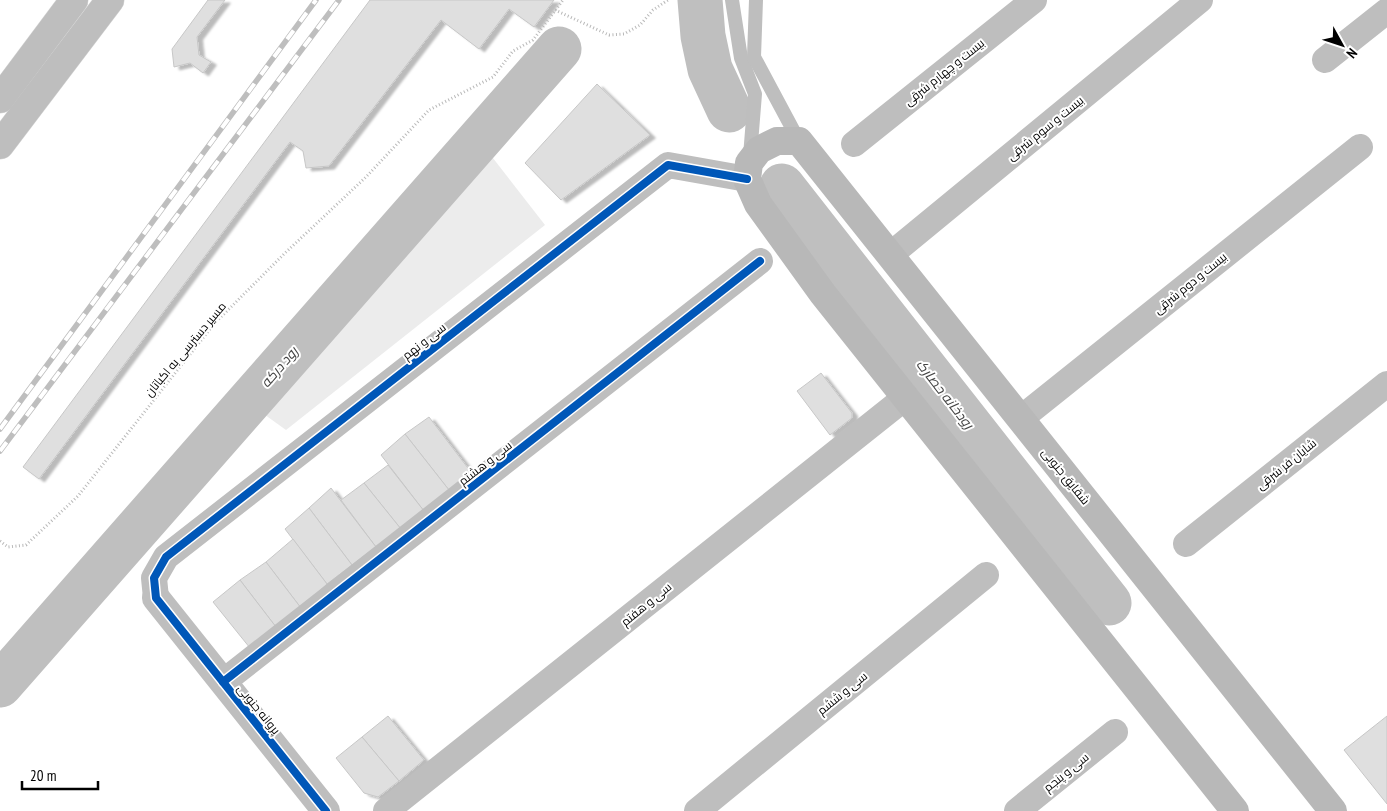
<svg xmlns="http://www.w3.org/2000/svg" width="1387" height="811" viewBox="0 0 1387 811" font-family="'PT Sans Narrow',Cairo,sans-serif">
	<style>
		.green { fill: #ececec }
		.lines { fill: none; stroke-linecap: round; stroke-linejoin: round }
		.river { stroke: #bfbfbf; stroke-width: 45 }
		.building { fill: #dfdfdf; stroke: #c7c7c7; filter: url(#shadow) }
		.trunk-casing { stroke: #dbdbdb; stroke-width: 29 }
		.path { stroke: #b9b9b9; stroke-width: 3; stroke-dasharray: 1 2.5; stroke-linecap: butt }
		.service { stroke: #bebebe; stroke-width: 14 }
		.minor { stroke: #bebebe; stroke-width: 26 }
		.tertiary { stroke: #bebebe; stroke-width: 28 }
		.secondary { stroke: #b8b8b8; stroke-width: 28 }
		.trunk { stroke: #bebebe; stroke-width: 28 }
		.rail-casing { stroke: #bebebe; stroke-width: 5.5 }
		.rail { stroke: #fff; stroke-width: 4; stroke-dasharray: 11; stroke-linecap: butt }
		.cycleway-casing { stroke: #fff; stroke-width: 11 }
		.cycleway { stroke: #0057b8; stroke-width: 8 }
		.labels { text-anchor: middle; dominant-baseline: central; stroke-width: 4; stroke-linejoin: round; paint-order: stroke }
		.street-label { font-size: 12px; fill: #000; stroke: #fff }
		.water-label { font-size: 14px; font-style: italic; fill: #444; stroke: #fff }
	</style>
	<defs>
		<filter id="shadow"><feDropShadow dx="5.5" dy="3" stdDeviation="1" flood-color="#0004"/></filter>
	</defs>
	<rect width="100%" height="100%" fill="#fff"/>
	<!-- green -->
	<polygon class="green" points="489,153 545,225 286,430 261,412"/>
	<g class="lines">
		<!-- river -->
		<g class="river">
			<polyline points="700,0 703,36 710,69 729,110"/>
			<polyline points="782,186 1109,603"/>
			<polyline points="0,685 559,49"/>
		</g>
	</g>
	<!-- building -->
	<g class="building">
		<polygon points="208,0 225,0 197,37 199,55 211,62 203,73 190,63 174,67 172,49"/>
		<polygon points="370,0 554,0 534,27 509,9 479,49 441,20 329,166 306,168 303,151 290,142 39,479 23,467"/>
		<polygon points="597,84 650,135 561,200 525,163"/>
		<polygon points="821,373 852,413 852,418 830,435 797,391"/>
		<polygon points="429,417 471,472 449,490 405,434"/>
		<polygon points="405,434 449,490 424,511 381,455"/>
		<polygon points="388,465 424,511 401,529 364,483"/>
		<polygon points="364,483 401,529 376,547 341,500"/>
		<polygon points="331,488 376,547 352,565 309,508"/>
		<polygon points="309,508 352,565 327,584 285,529"/>
		<polygon points="293,539 327,584 301,608 266,562"/>
		<polygon points="266,562 301,608 276,627 240,580"/>
		<polygon points="240,580 276,627 250,648 213,602"/>
		<polygon points="388,716 424,760 399,781 362,737"/>
		<polygon points="1387,716 1387,804 1344,750"/>
		<polygon points="362,737 399,781 378,797 364,793 336,758"/>
	</g>
	<g class="lines">
		<defs>
			<g id="trunk">
				<polyline points="0,99 74,0"/>
				<polyline points="0,145 110,0"/>
			</g>
		</defs>
		<!-- trunk casing -->
		<use href="#trunk" class="trunk-casing"/>
		<!-- path -->
		<g class="path">
			<polyline points="555,10 609,35 624,34 640,25 653,10 668,0"/>
			<polyline points="0,541 8,547 26,545 78,496 214,324 284,254 366,177 429,110 493,77 513,51 533,40 563,0"/>
		</g>
		<!-- service -->
		<g class="service">
			<polyline points="732,0 741,58 755,94 750,156"/>
			<polyline points="756,0 754,57 799,141"/>
		</g>
		<!-- minor -->
		<g class="minor">
			<polyline points="1325,60 1387,11"/>
			<polyline points="854,144 1034,0"/>
			<polyline points="890,255 1200,0"/>
			<polyline points="1020,419 1360,147"/>
			<polyline points="1186,544 1387,384"/>
			<polyline points="156,598 154,578 166,557 668,165 747,179"/>
			<polyline points="223,682 760,261"/>
			<polyline points="386,811 906,397"/>
			<polyline points="697,811 986,575"/>
			<polyline points="1017,811 1115,732"/>
		</g>
		<!-- tertiary -->
		<polyline class="tertiary" points="156,598 326,811"/>
		<!-- secondary -->
		<polyline class="secondary" points="1235,811 823,294 758,204 747,179 749,163 759,150 777,141 799,141 1333,811"/>
		<!-- trunk -->
		<use href="#trunk" class="trunk"/>
		<defs>
			<g id="rail">
				<polyline points="0,429 316,0"/>
				<polyline points="0,451 339,0"/>
			</g>
		</defs>
		<!-- rail casing -->
		<use href="#rail" class="rail-casing"/>
		<!-- rail -->
		<use href="#rail" class="rail"/>
		<defs>
			<g id="cycleway">
				<polyline points="223,682 760,261"/>
				<polyline points="326,811 156,598 154,578 166,557 668,165 747,179"/>
			</g>
		</defs>
		<!-- cycleway casing -->
		<use href="#cycleway" class="cycleway-casing"/>
		<!-- cycleway -->
		<use href="#cycleway" class="cycleway"/>
	</g>
	<g class="labels">
		<!-- street labels -->
		<g class="street-label">
			<text transform="translate(944 72) rotate(-39)">بیست و چهارم شرقی</text>
			<text transform="translate(1045 128) rotate(-39)">بیست و سوم شرقی</text>
			<text transform="translate(1190 283) rotate(-39)">بیست و دوم شرقی</text>
			<text transform="translate(424 341) rotate(-38)">سی و نهم</text>
			<text transform="translate(185 349) rotate(-50)">مسیر دسترسی به اکباتان</text>
			<text transform="translate(485 463) rotate(-38)">سی و هشتم</text>
			<text transform="translate(1286 464) rotate(-39)">شایان فر شرقی</text>
			<text transform="translate(1066 476) rotate(51)">شقایق جنوبی</text>
			<text transform="translate(646 604) rotate(-39)">سی و هفتم</text>
			<text transform="translate(842 693) rotate(-39)">سی و ششم</text>
			<text transform="translate(259 709) rotate(51)">پروانه جنوبی</text>
			<text transform="translate(1066 772) rotate(-39)">سی و پنجم</text>
		</g>
		<!-- water labels -->
		<g class="water-label">
			<text transform="translate(279 367) rotate(-49)">رود درکه</text>
			<text transform="translate(945 394) rotate(52)">رودخانه حصارک</text>
		</g>
	</g>
	<!-- north arrow -->
	<g transform="translate(1342 45) rotate(130)" stroke="#ffffff" stroke-width="4" paint-order="stroke">
	<path d="M0-4L9 19L0 12L-9 19Z" fill="#000000"/>
	<text y="-8" font-size="14" font-weight="bold" text-anchor="middle" fill="#000000">N</text>
	</g>
	<!-- scale -->
	<path d="M22 781v8h76v-8" fill="none" stroke="#000000" stroke-width="2.5"/>
	<text x="30" y="781" font-size="15" fill="#000000" stroke="#ffffff" stroke-width="4" paint-order="stroke">20 m</text>
</svg>
